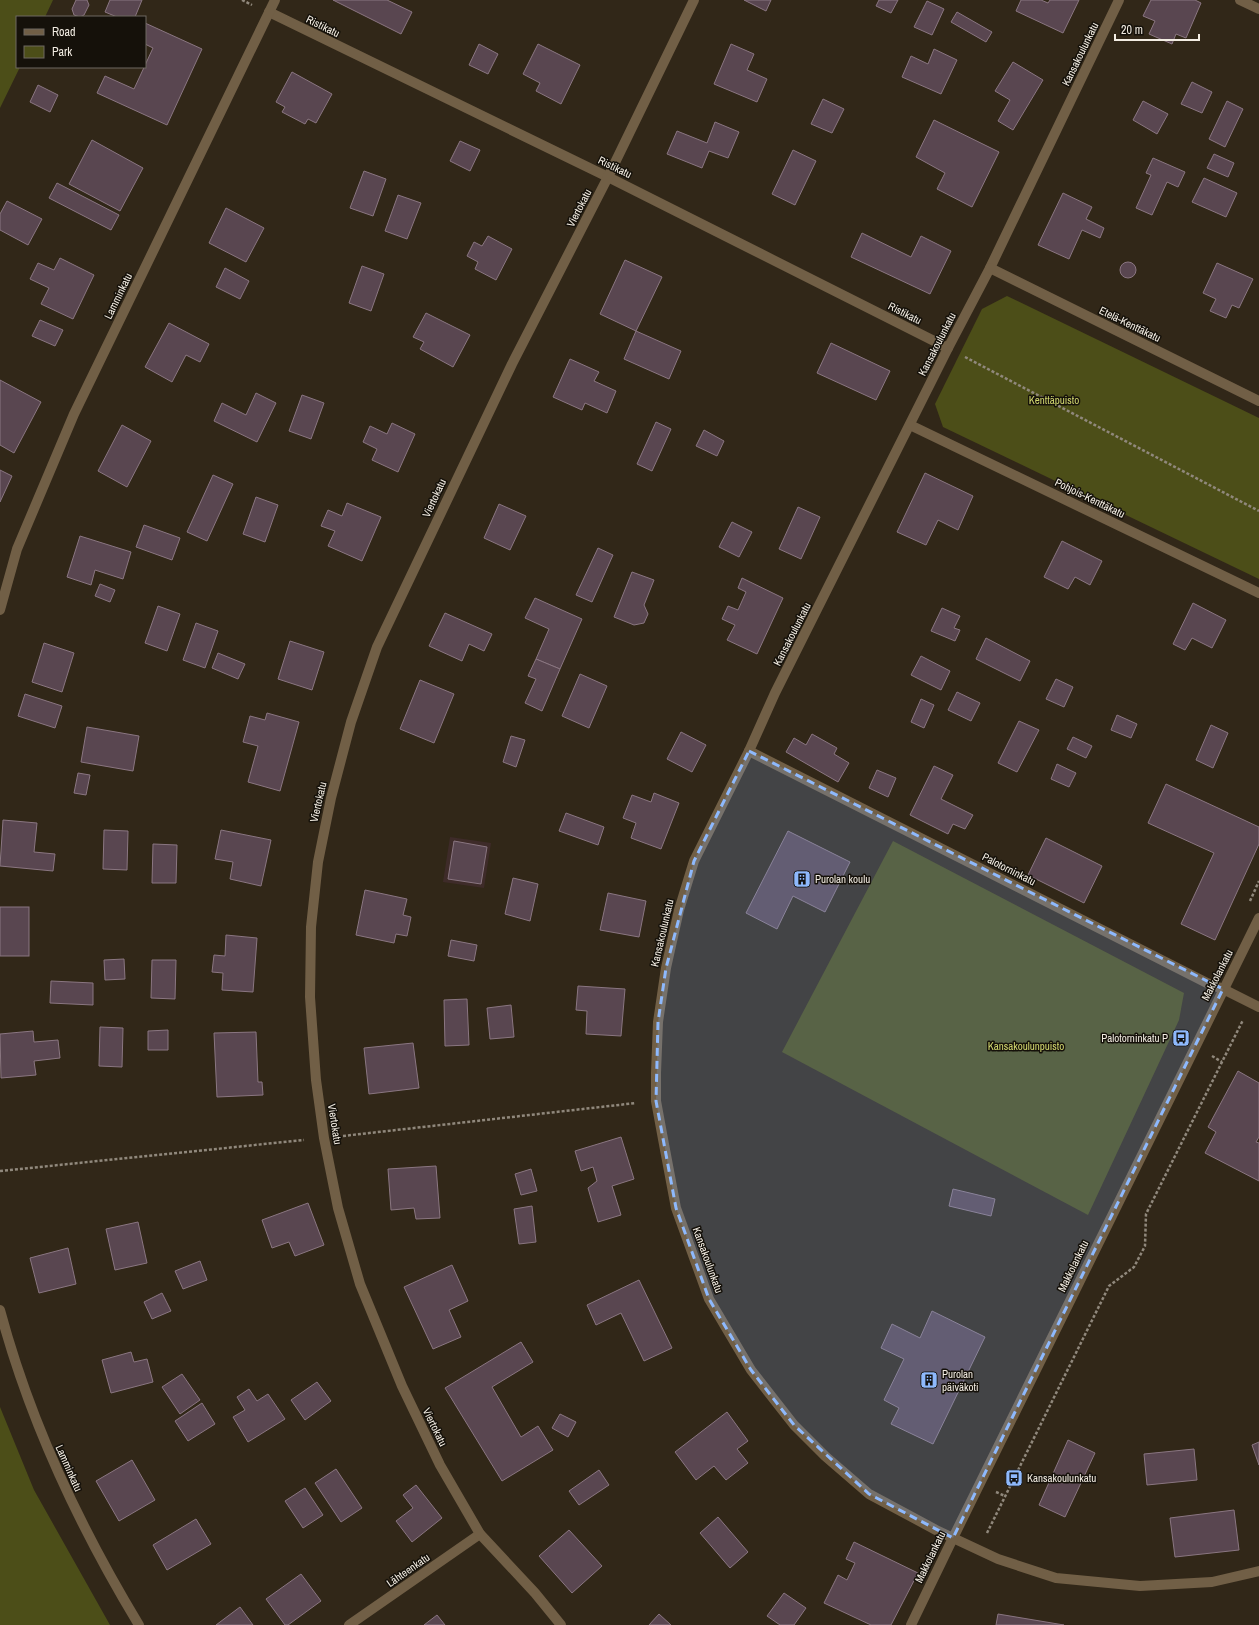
<svg xmlns="http://www.w3.org/2000/svg" width="1259" height="1625" viewBox="0 0 1259 1625" font-family="'Archivo Narrow',sans-serif">
	<style>
		.industrial { fill: #3e2b29 }
		.green { fill: #4c4e18 }
		.building { fill: #594650; stroke: #8a7681 }
		.lines { fill: none; stroke-linecap: round; stroke-linejoin: round }
		.path { stroke: #90887c; stroke-width: 2.5; stroke-dasharray: 3 2; stroke-linecap: butt }
		.minor { stroke: #715f46; stroke-width: 10 }
		.tertiary { stroke: #715f46; stroke-width: 10 }
		.marked { fill: #8eb9fd; fill-opacity: 0.2; stroke: #8eb9fd; stroke-width: 3; stroke-dasharray: 8 5; stroke-linejoin: round }
		.labels { text-anchor: middle; dominant-baseline: central; stroke-width: 3; stroke-linejoin: round; paint-order: stroke }
		.street-label { font-size: 11px; fill: #f3ede3; stroke: #15110a }
		.park-label { font-size: 11px; fill: #d2d76f; stroke: #15110a }
		.poi-label { font-size: 11px; fill: #f3ede3; stroke: #15110a; text-anchor: start }
	</style>
	<rect width="100%" height="100%" fill="#312718"/>
	<!-- industrial -->
	<polygon class="industrial" points="450,837 491,843 484,888 443,882"/>
	<!-- green -->
	<g class="green">
		<polygon points="0,0 53,0 45,17 17,17 17,67 20,67 0,108"/>
		<polygon points="1007,296 1259,418 1259,579 943,427 935,404 982,309"/>
		<polygon points="893,841 1184,993 1179,1020 1088,1215 782,1052"/>
		<polygon points="0,1407 34,1490 110,1625 0,1625"/>
	</g>
	<!-- building -->
	<g class="building">
		<polygon points="76,0 87,0 89,5 84,15 80,17 74,15 72,9"/>
		<polygon points="110,0 142,0 135,17 117,17 105,12"/>
		<polygon points="333,0 387,0 412,12 401,34"/>
		<polygon points="744,0 771,0 766,11"/>
		<polygon points="879,0 898,0 891,13 876,6"/>
		<polygon points="1021,0 1041,0 1048,3 1050,0 1079,0 1063,33 1016,11"/>
		<polygon points="1151,0 1195,0 1201,3 1186,38 1176,34 1172,44 1149,34 1155,21 1143,16"/>
		<polygon points="927,1 944,9 932,35 914,27"/>
		<polygon points="957,12 992,32 986,42 951,22"/>
		<polygon points="145,23 202,49 167,125 97,93 105,76 134,89 153,48 145,44"/>
		<polygon points="479,44 498,54 488,74 469,65"/>
		<polygon points="538,44 580,65 561,104 536,91 540,83 523,74"/>
		<polygon points="731,44 754,54 747,70 767,79 757,102 714,84"/>
		<polygon points="934,49 957,60 941,94 902,77 911,56 928,64"/>
		<polygon points="1013,62 1043,80 1013,130 998,121 1010,100 995,91"/>
		<polygon points="292,72 332,94 316,123 308,119 305,124 282,112 285,107 276,102"/>
		<polygon points="1192,82 1212,92 1202,113 1181,104"/>
		<polygon points="38,85 58,95 50,112 30,102"/>
		<polygon points="823,99 844,109 832,133 811,124"/>
		<polygon points="1143,101 1168,114 1157,134 1133,120"/>
		<polygon points="1227,101 1243,109 1225,147 1209,139"/>
		<polygon points="934,120 999,152 972,207 937,189 945,173 916,157"/>
		<polygon points="715,122 739,132 728,158 709,151 702,168 667,154 677,131 707,143"/>
		<polygon points="92,140 143,168 120,211 69,184"/>
		<polygon points="460,141 480,150 470,171 450,161"/>
		<polygon points="793,150 816,161 795,205 772,194"/>
		<polygon points="1214,154 1234,163 1228,177 1207,168"/>
		<polygon points="1153,158 1185,172 1178,187 1167,182 1152,215 1136,208 1151,175 1146,173"/>
		<polygon points="364,171 386,179 373,216 350,208"/>
		<polygon points="1204,178 1237,193 1226,217 1192,202"/>
		<polygon points="57,183 119,215 111,230 49,198"/>
		<polygon points="1063,193 1092,207 1086,219 1104,228 1100,238 1082,230 1069,259 1038,245"/>
		<polygon points="398,195 421,203 407,239 385,231"/>
		<polygon points="7,201 42,219 28,245 0,230 0,214"/>
		<polygon points="226,208 264,228 246,262 209,243"/>
		<polygon points="862,233 911,257 921,236 951,251 930,294 851,257"/>
		<polygon points="488,236 512,249 496,280 475,269 478,262 467,256 474,242 482,246"/>
		<polygon points="60,258 94,275 73,319 41,304 49,288 30,279 38,263 54,270"/>
		<polygon points="625,260 662,277 636,331 600,314"/>
		<circle cx="1128" cy="270" r="8"/>
		<polygon points="1217,263 1253,279 1239,308 1232,305 1226,318 1210,311 1216,299 1203,293"/>
		<polygon points="362,266 384,274 371,311 349,303"/>
		<polygon points="225,268 249,281 240,299 216,287"/>
		<polygon points="426,313 470,335 453,367 420,349 424,342 413,337"/>
		<polygon points="40,320 63,330 55,346 32,336"/>
		<polygon points="169,323 209,344 200,362 186,355 172,382 145,367"/>
		<polygon points="636,331 681,351 669,379 624,359"/>
		<polygon points="831,343 890,371 876,400 817,373"/>
		<polygon points="570,359 599,372 594,381 616,391 607,413 585,403 582,410 553,397"/>
		<polygon points="0,380 41,402 14,453 0,445"/>
		<polygon points="256,393 276,403 257,442 214,421 222,403 246,415"/>
		<polygon points="302,395 324,403 311,439 289,431"/>
		<polygon points="656,422 671,429 652,471 637,464"/>
		<polygon points="392,423 415,434 398,472 372,460 377,449 363,442 370,426 387,434"/>
		<polygon points="122,425 151,441 127,487 98,471"/>
		<polygon points="704,430 724,441 717,456 696,446"/>
		<polygon points="0,470 12,476 0,502"/>
		<polygon points="925,473 973,496 958,530 938,520 926,545 897,532"/>
		<polygon points="213,475 233,484 207,541 187,532"/>
		<polygon points="256,497 278,505 265,542 243,534"/>
		<polygon points="347,503 381,517 362,561 328,546 335,531 321,526 328,510 342,516"/>
		<polygon points="499,504 526,516 510,550 484,538"/>
		<polygon points="798,507 820,517 801,559 779,549"/>
		<polygon points="732,522 752,532 739,557 719,547"/>
		<polygon points="144,525 180,538 172,560 136,547"/>
		<polygon points="80,536 131,552 123,579 95,570 91,585 67,577"/>
		<polygon points="1062,541 1102,561 1090,585 1075,577 1068,589 1044,577"/>
		<polygon points="598,548 613,555 592,602 576,595"/>
		<polygon points="632,572 654,580 644,605 648,614 644,623 634,625 614,617"/>
		<polygon points="742,578 783,598 757,654 727,640 735,625 722,619 728,606 738,610 746,592 738,588"/>
		<polygon points="100,584 115,590 110,602 95,596"/>
		<polygon points="535,598 582,619 560,669 536,659 549,629 525,618"/>
		<polygon points="1193,603 1226,620 1212,648 1192,638 1185,650 1173,644"/>
		<polygon points="158,606 180,614 167,651 145,643"/>
		<polygon points="942,608 960,616 954,628 960,630 955,641 931,631"/>
		<polygon points="445,613 492,634 484,651 469,644 462,661 429,646"/>
		<polygon points="196,623 218,631 205,668 183,660"/>
		<polygon points="986,638 1030,661 1020,681 976,659"/>
		<polygon points="290,641 324,652 312,690 278,679"/>
		<polygon points="44,643 74,653 62,692 32,682"/>
		<polygon points="218,653 245,664 238,679 212,668"/>
		<polygon points="921,656 950,671 941,690 911,675"/>
		<polygon points="536,659 560,669 542,711 525,703 536,679 528,676"/>
		<polygon points="580,674 607,686 589,728 562,716"/>
		<polygon points="1056,679 1073,687 1064,707 1046,699"/>
		<polygon points="420,680 454,694 434,743 400,729"/>
		<polygon points="957,692 980,703 971,721 948,710"/>
		<polygon points="25,694 62,706 55,728 18,716"/>
		<polygon points="921,699 934,705 924,728 911,722"/>
		<polygon points="267,713 299,722 280,791 248,782 258,746 243,742 250,716 265,720"/>
		<polygon points="1117,715 1137,724 1131,738 1111,730"/>
		<polygon points="1019,721 1039,730 1017,772 998,763"/>
		<polygon points="1211,725 1228,733 1213,768 1196,760"/>
		<polygon points="87,727 139,736 133,771 81,762"/>
		<polygon points="681,732 706,745 692,772 667,759"/>
		<polygon points="812,734 837,748 834,754 849,763 838,782 786,752 794,738 806,745"/>
		<polygon points="511,736 525,740 516,767 503,762"/>
		<polygon points="1073,737 1092,746 1086,758 1067,749"/>
		<polygon points="1057,764 1076,773 1069,787 1051,779"/>
		<polygon points="934,766 953,775 941,799 973,815 965,829 953,824 948,834 910,815"/>
		<polygon points="877,770 896,778 888,797 869,788"/>
		<polygon points="78,773 90,775 86,795 74,793"/>
		<polygon points="1166,784 1259,827 1259,844 1215,940 1181,924 1214,853 1148,823"/>
		<polygon points="654,793 679,803 661,849 631,838 636,823 623,818 632,795 651,802"/>
		<polygon points="566,813 604,827 598,845 559,831"/>
		<polygon points="3,820 37,823 34,852 55,854 53,871 0,866"/>
		<polygon points="104,830 128,831 127,870 103,869"/>
		<polygon points="221,830 271,840 261,886 230,879 233,862 215,859"/>
		<polygon points="788,831 850,862 825,912 793,896 777,929 746,913"/>
		<polygon points="1046,838 1102,866 1084,903 1028,875"/>
		<polygon points="454,841 487,847 481,884 448,879"/>
		<polygon points="153,844 177,845 176,883 152,883"/>
		<polygon points="513,878 538,884 530,921 505,914"/>
		<polygon points="365,890 407,899 403,915 411,917 407,936 396,934 394,943 356,935"/>
		<polygon points="608,893 646,901 639,937 600,930"/>
		<rect x="0" y="907" width="29" height="49"/>
		<polygon points="226,935 257,938 253,992 222,990 223,973 212,972 214,955 225,956"/>
		<polygon points="451,940 477,945 474,961 448,956"/>
		<polygon points="124,959 125,979 105,980 104,960"/>
		<polygon points="152,960 176,960 175,999 151,998"/>
		<polygon points="51,981 93,983 93,1005 50,1003"/>
		<polygon points="578,986 625,989 621,1036 586,1034 587,1011 576,1010"/>
		<polygon points="467,999 469,1045 445,1046 444,1000"/>
		<polygon points="511,1005 514,1037 490,1039 487,1008"/>
		<polygon points="100,1027 123,1028 122,1067 99,1066"/>
		<polygon points="168,1030 168,1050 148,1050 148,1031"/>
		<polygon points="33,1031 34,1042 58,1040 60,1058 34,1061 36,1075 1,1078 0,1034"/>
		<polygon points="256,1032 258,1082 262,1082 263,1095 217,1097 214,1033"/>
		<polygon points="413,1043 419,1088 369,1094 364,1048"/>
		<polygon points="1238,1071 1259,1083 1259,1137 1256,1142 1259,1143 1259,1181 1205,1153 1216,1132 1208,1127"/>
		<polygon points="621,1137 634,1179 612,1186 621,1215 598,1222 588,1188 597,1181 593,1167 581,1171 575,1151"/>
		<polygon points="436,1166 440,1218 416,1219 414,1208 391,1210 388,1169"/>
		<polygon points="531,1169 537,1191 521,1195 515,1174"/>
		<polygon points="953,1189 995,1199 991,1216 949,1206"/>
		<polygon points="308,1203 324,1245 295,1256 289,1242 272,1248 262,1220"/>
		<polygon points="532,1206 536,1242 519,1244 514,1209"/>
		<polygon points="138,1222 147,1263 115,1270 106,1229"/>
		<polygon points="68,1248 76,1284 39,1293 30,1258"/>
		<polygon points="200,1261 207,1280 183,1289 175,1271"/>
		<polygon points="452,1265 468,1301 449,1310 461,1337 433,1349 404,1287"/>
		<polygon points="639,1280 672,1348 644,1361 621,1313 596,1325 587,1305"/>
		<polygon points="162,1293 171,1311 152,1319 144,1302"/>
		<polygon points="932,1311 985,1337 933,1444 891,1424 899,1408 884,1400 904,1359 881,1348 892,1324 920,1338"/>
		<polygon points="521,1342 533,1362 492,1387 521,1437 538,1426 553,1450 502,1481 445,1388"/>
		<polygon points="131,1352 134,1362 147,1359 153,1382 111,1393 102,1360"/>
		<polygon points="182,1374 200,1400 180,1414 162,1387"/>
		<polygon points="317,1382 331,1401 305,1420 291,1400"/>
		<polygon points="249,1389 257,1401 268,1394 285,1419 248,1442 233,1417 245,1410 237,1397"/>
		<polygon points="202,1403 215,1424 188,1441 175,1421"/>
		<polygon points="727,1412 748,1441 737,1449 748,1463 726,1480 714,1466 696,1480 675,1452"/>
		<polygon points="560,1414 576,1422 568,1437 552,1428"/>
		<polygon points="1068,1440 1095,1453 1065,1517 1039,1505"/>
		<polygon points="1259,1442 1259,1465 1252,1445"/>
		<polygon points="1194,1449 1197,1480 1147,1485 1144,1454"/>
		<polygon points="132,1460 155,1500 119,1521 96,1481"/>
		<polygon points="336,1469 362,1508 341,1522 315,1483"/>
		<polygon points="599,1470 609,1485 579,1505 569,1491"/>
		<polygon points="416,1485 442,1518 412,1542 396,1521 413,1508 403,1495"/>
		<polygon points="305,1488 323,1515 303,1528 285,1501"/>
		<polygon points="1234,1510 1239,1550 1175,1557 1170,1518"/>
		<polygon points="718,1517 748,1552 730,1568 700,1533"/>
		<polygon points="196,1519 211,1544 167,1570 153,1545"/>
		<polygon points="569,1530 602,1566 572,1593 539,1556"/>
		<polygon points="854,1542 918,1573 891,1625 871,1625 824,1603 838,1575 847,1580 855,1563 846,1559"/>
		<polygon points="301,1574 321,1601 288,1625 285,1625 266,1599"/>
		<polygon points="784,1593 806,1608 794,1625 780,1625 767,1616"/>
		<polygon points="240,1607 253,1625 216,1625"/>
		<polygon points="659,1614 671,1625 649,1625"/>
		<polygon points="998,1614 1064,1625 996,1625"/>
		<polygon points="437,1615 445,1625 424,1625"/>
	</g>
	<g class="lines">
		<!-- path -->
		<g class="path">
			<polyline points="242,0 252,5"/>
			<polyline points="965,357 1259,511"/>
			<polyline points="1250,901 1259,881"/>
			<polyline points="1212,1056 1222,1062"/>
			<polyline points="343,1136 636,1103"/>
			<polyline points="0,1171 304,1140"/>
			<polyline points="996,1492 1005,1496"/>
			<polyline points="987,1533 1109,1286 1134,1267 1145,1246 1146,1214 1243,1020"/>
		</g>
		<!-- minor -->
		<g class="minor">
			<polyline points="1119,0 990,268 948,348 775,693 749,751 694,861 679,910 666,968 658,1022 656,1073 656,1101 663,1139 676,1208 709,1299 751,1370 794,1425 825,1456 869,1494 936,1530 998,1559 1056,1578 1140,1586 1212,1582 1259,1571"/>
			<polyline points="1240,0 1259,9"/>
			<polyline points="269,12 608,177 948,348"/>
			<polyline points="990,268 1259,401"/>
			<polyline points="910,425 1259,593"/>
			<polyline points="0,610 17,549 74,414 275,0"/>
			<polyline points="749,751 1207,983 1223,989 1259,1007"/>
			<path d="M 0,1310 C 30,1422 79,1526 139,1625"/>
			<polyline points="349,1625 480,1534"/>
			<polyline points="561,1625 535,1593 480,1534 440,1465 402,1386 360,1284 338,1208 324,1138 316,1080 310,997 311,927 318,862 331,798 351,722 377,647 512,364 608,177 694,0"/>
		</g>
		<!-- tertiary -->
		<polyline class="tertiary" points="911,1625 953,1538 1259,918"/>
	</g>
	<!-- marked area -->
	<path class="marked" d="M 749,751 L 1223,989 L 953,1538 L 869,1494 L 794,1425 L 751,1370 L 709,1299 L 676,1208 L 656,1101 L 658,1022 L 666,968 L 694,861 Z"/>
	<!-- icons -->
	<defs>
		<symbol id="building-square" viewBox="-11 -11 22 22"><rect x="-9" y="-9" width="18" height="18" rx="4" fill="#8eb9fd" stroke="#15110a"/><path d="M-4-6H4V6H1V3H-1V6H-4ZM-2.5-4.3h1.7v1.8h-1.7ZM.8-4.3h1.7v1.8H.8ZM-2.5-1h1.7V.8h-1.7ZM.8-1h1.7V.8H.8Z" fill="#111"/></symbol>
		<symbol id="bus-square" viewBox="-11 -11 22 22"><rect x="-9" y="-9" width="18" height="18" rx="4" fill="#8eb9fd" stroke="#15110a"/><path d="M-5-6H5V4H4V6H2V4H-2V6H-4V4H-5ZM-3.5-4V0h7V-4ZM-3.5 1.2v1.5H-2V1.2ZM2 1.2v1.5H3.5V1.2Z" fill="#111"/></symbol>
	</defs>
	<g fill-rule="evenodd">
		<use href="#building-square" x="792" y="869" width="20" height="20"/>
		<use href="#bus-square" x="1171" y="1028" width="20" height="20"/>
		<use href="#building-square" x="919" y="1370" width="20" height="20"/>
		<use href="#bus-square" x="1004" y="1468" width="20" height="20"/>
	</g>
	<g class="labels">
		<!-- street labels -->
		<g class="street-label">
			<text transform="translate(323 26) rotate(26)">Ristikatu</text>
			<text transform="translate(1080 54) rotate(-64)">Kansakoulunkatu</text>
			<text transform="translate(615 167) rotate(26)">Ristikatu</text>
			<text transform="translate(579 208) rotate(-63)">Viertokatu</text>
			<text transform="translate(118 296) rotate(-64)">Lamminkatu</text>
			<text transform="translate(905 313) rotate(27)">Ristikatu</text>
			<text transform="translate(1130 324) rotate(26)">Etelä-Kenttäkatu</text>
			<text transform="translate(937 344) rotate(-63)">Kansakoulunkatu</text>
			<text transform="translate(434 498) rotate(-65)">Viertokatu</text>
			<text transform="translate(1090 498) rotate(26)">Pohjois-Kenttäkatu</text>
			<text transform="translate(792 634) rotate(-63)">Kansakoulunkatu</text>
			<text transform="translate(318 802) rotate(-77)">Viertokatu</text>
			<text transform="translate(1009 869) rotate(27)">Palotorninkatu</text>
			<text transform="translate(662 933) rotate(-77)">Kansakoulunkatu</text>
			<text transform="translate(1217 975) rotate(-63)">Makkolankatu</text>
			<text transform="translate(335 1124) rotate(81)">Viertokatu</text>
			<text transform="translate(708 1260) rotate(70)">Kansakoulunkatu</text>
			<text transform="translate(1073 1266) rotate(-64)">Makkolankatu</text>
			<text transform="translate(435 1427) rotate(64)">Viertokatu</text>
			<text transform="translate(69 1468) rotate(66)">Lamminkatu</text>
			<text transform="translate(930 1557) rotate(-64)">Makkolankatu</text>
			<text transform="translate(408 1570) rotate(-35)">Lähteenkatu</text>
		</g>
		<!-- park labels -->
		<g class="park-label">
			<text x="1054" y="400">Kenttäpuisto</text>
			<text x="1026" y="1046">Kansakoulunpuisto</text>
		</g>
		<!-- poi labels -->
		<g class="poi-label">
			<text x="815" y="879">Purolan koulu</text>
			<text x="1168" y="1038" text-anchor="end">Palotorninkatu P</text>
			<text x="942" y="1374">Purolan<tspan x="942" dy="13">päiväkoti</tspan></text>
			<text x="1027" y="1478">Kansakoulunkatu</text>
		</g>
	</g>
	<!-- legend -->
	<rect x="16" y="16" width="130" height="52" fill="#15110a" stroke="#6e6961"/>
	<rect x="24" y="29" width="20" height="6" fill="#715f46" stroke="#6e6961"/>
	<text x="52" y="36" font-size="12" fill="#f3ede3">Road</text>
	<rect x="24" y="46" width="20" height="12" fill="#4c4e18" stroke="#6e6961"/>
	<text x="52" y="56" font-size="12" fill="#f3ede3">Park</text>
	<!-- scale -->
	<path d="M1115 34v6h84v-6" fill="none" stroke="#f3ede3" stroke-width="2"/>
	<text x="1121" y="34" font-size="12" fill="#f3ede3" stroke="#15110a" stroke-width="3" paint-order="stroke">20 m</text>
</svg>
